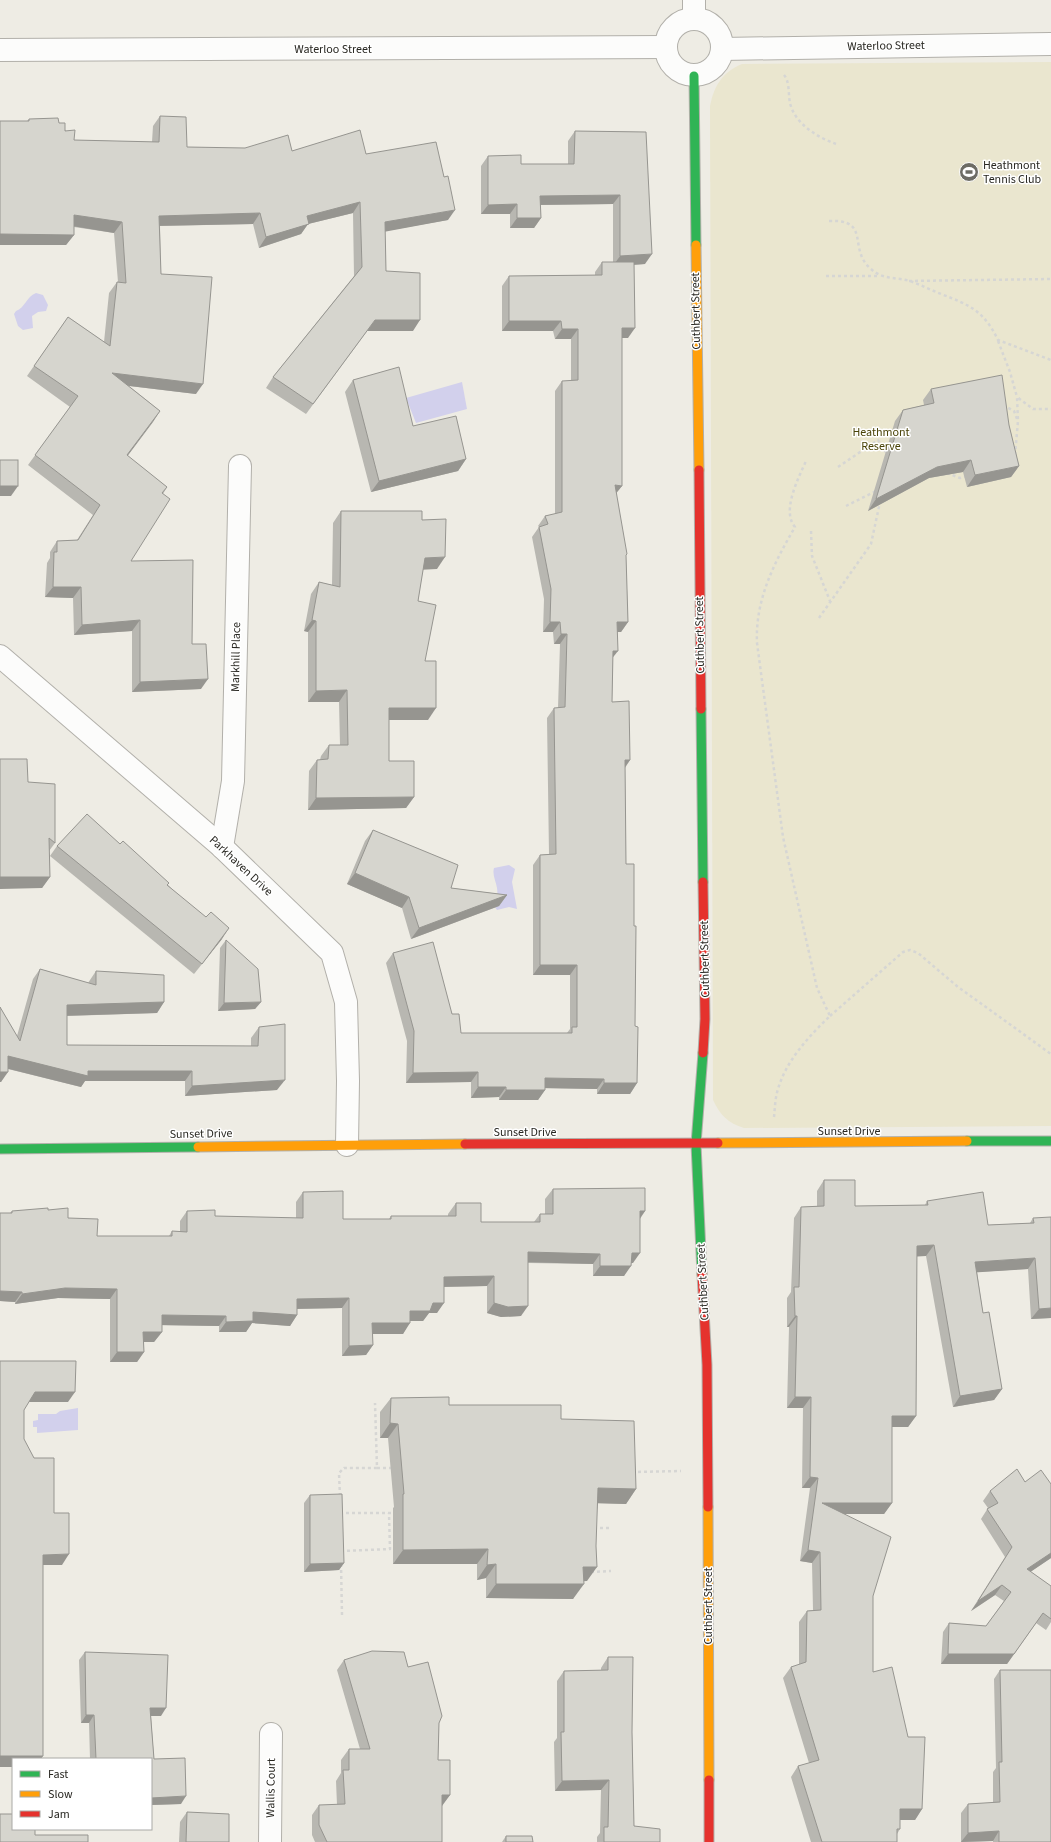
<svg xmlns="http://www.w3.org/2000/svg" width="1051" height="1842" viewBox="0 0 1051 1842" font-family="'Source Sans 3',sans-serif">
	<style>
		.green { fill: #eae6cf }
		.water { fill: #d2d0ec }
		.lines { fill: none; stroke-linecap: round; stroke-linejoin: round }
		.street-casing { stroke: #b2b0aa; stroke-width: 24 }
		.fast-casing { stroke: #b2b0aa; stroke-width: 11 }
		.slow-casing { stroke: #b2b0aa; stroke-width: 11 }
		.jam-casing { stroke: #b2b0aa; stroke-width: 11 }
		.path { stroke: #d6d6d4; stroke-width: 2.5; stroke-dasharray: 3 3; stroke-linecap: butt }
		.street { stroke: #fcfcfb; stroke-width: 22 }
		.fast { stroke: #30b455; stroke-width: 9 }
		.slow { stroke: #ff9f0a; stroke-width: 9 }
		.jam { stroke: #e5322d; stroke-width: 9 }
		.wall { fill: #b8b7b1 }
		.shaded-wall { fill: #969590 }
		.building { fill: #d6d5ce; stroke: #969590 }
		.labels { text-anchor: middle; dominant-baseline: central; stroke-width: 3; stroke-linejoin: round; paint-order: stroke }
		.street-label { font-size: 12px; fill: #282721; stroke: #fff }
		.poi-label { font-size: 12px; fill: #282721; stroke: #fff; text-anchor: start }
		.park-label { font-size: 12px; fill: #4a4308; stroke: #fff }
	</style>
	<rect width="100%" height="100%" fill="#eeece4"/>
	<!-- green -->
	<path class="green" d="M 1051,62 L 1051,1126 L 744,1128 C 728,1123 720,1115 713,1100 L 710,106 C 714,85 723,72 742,64 Z"/>
	<!-- water -->
	<g class="water">
		<path d="M 36,293 L 43,295 L 48,305 L 46,311 L 38,312 L 32,316 L 33,328 L 23,330 L 18,326 L 14,314 L 16,311 C 25,308 26,297 36,293 Z"/>
		<polygon points="462,382 467,409 416,423 406,398"/>
		<path d="M 509,865 L 515,869 L 512,882 L 517,909 L 509,907 L 497,910 L 495,907 C 497,901 498,894 497,888 C 496,881 492,875 494,868 Z"/>
		<polygon points="78,1408 78,1430 37,1433 37,1427 33,1427 33,1421 38,1420 38,1414 56,1414 60,1411"/>
	</g>
	<g class="lines">
		<defs>
			<g id="street">
				<polyline points="694,0 694,19"/>
				<circle cx="694" cy="47" r="28"/>
				<polyline points="722,49 1051,44"/>
				<polyline points="0,50 666,47"/>
				<polyline points="0,656 222,847 332,953 346,1002 348,1081 347,1145"/>
				<polyline points="222,847 233,781 240,466"/>
				<polyline points="270,1842 271,1734"/>
			</g>
			<g id="fast">
				<polyline points="694,76 696,245"/>
				<polyline points="701,709 703,882"/>
				<polyline points="967,1141 1051,1141"/>
				<polyline points="0,1149 198,1147"/>
				<polyline points="702,1274 696,1144 703,1053"/>
			</g>
			<g id="slow">
				<polyline points="696,245 699,470"/>
				<polyline points="718,1143 967,1141"/>
				<polyline points="198,1147 465,1144"/>
				<polyline points="708,1507 709,1780"/>
			</g>
			<g id="jam">
				<polyline points="699,470 701,709"/>
				<polyline points="703,1053 705,1019 703,882"/>
				<polyline points="465,1144 718,1143"/>
				<polyline points="702,1274 707,1365 708,1507"/>
				<polyline points="709,1780 709,1842"/>
			</g>
		</defs>
		<!-- street casing -->
		<use href="#street" class="street-casing"/>
		<!-- fast casing -->
		<use href="#fast" class="fast-casing"/>
		<!-- slow casing -->
		<use href="#slow" class="slow-casing"/>
		<!-- jam casing -->
		<use href="#jam" class="jam-casing"/>
		<!-- path -->
		<g class="path">
			<path d="M 784,75 C 790,82 788,94 790,103 C 795,124 817,137 836,144"/>
			<path d="M 829,221 C 872,219 847,249 871,269 C 883,280 896,277 910,281 C 921,285 931,290 941,294 C 970,305 984,311 998,340 L 1051,360"/>
			<polyline points="826,276 880,276"/>
			<polyline points="909,281 1051,279"/>
			<polyline points="998,341 1010,372 1017,397"/>
			<polyline points="1003,405 1014,411 1017,419"/>
			<polyline points="1015,455 1018,421 1017,397 1033,409 1051,409"/>
			<polyline points="838,467 878,440 887,454"/>
			<polyline points="947,473 960,478 967,476"/>
			<polyline points="846,506 876,491"/>
			<polyline points="811,531 812,556 830,601"/>
			<polyline points="819,618 871,544 880,502"/>
			<polyline points="830,1016 903,952 910,950 918,953 958,987 1051,1054"/>
			<path d="M 774,1117 C 775,1108 775,1098 778,1089 C 786,1061 809,1036 830,1016 L 817,988 L 783,837 L 757,643 C 755,600 774,563 795,527 C 781,511 799,477 806,461"/>
			<polyline points="377,1468 392,1468"/>
			<polyline points="632,1472 681,1471"/>
			<polyline points="340,1496 339,1473 344,1468 377,1468 375,1403"/>
			<polyline points="340,1513 394,1513"/>
			<polyline points="594,1528 611,1528"/>
			<polyline points="341,1551 390,1549 389,1513"/>
			<polyline points="341,1564 342,1615"/>
			<polyline points="591,1572 611,1571"/>
		</g>
		<!-- street -->
		<use href="#street" class="street"/>
		<!-- fast -->
		<use href="#fast" class="fast"/>
		<!-- slow -->
		<use href="#slow" class="slow"/>
		<!-- jam -->
		<use href="#jam" class="jam"/>
	</g>
	<!-- wall -->
	<g class="wall">
		<polygon points="160,116 187,147 366,154 448,220 385,231 386,271 413,331 367,331 306,414 266,388 273,377 354,276 353,213 308,224 301,234 259,248 253,224 160,226 161,274 196,394 129,386 160,411 127,456 167,487 163,494 131,561 192,644 201,689 132,692 132,631 74,635 73,598 45,597 47,563 50,558 50,552 57,541 77,540 93,515 28,465 70,407 27,376 68,317 104,342 109,293 117,282 118,282 114,233 74,227 74,235 66,245 0,245 0,121 27,121 29,119 59,123 74,140 152,142 153,126"/>
		<polygon points="575,131 646,132 645,264 634,265 628,338 622,338 622,486 616,493 626,556 628,622 621,632 617,632 613,657 612,702 630,760 625,768 626,864 634,926 635,1026 637,1083 630,1094 597,1094 597,1089 545,1088 545,1090 538,1100 499,1100 499,1097 471,1098 471,1082 406,1083 407,1041 386,963 393,953 452,1014 461,1033 567,1033 570,1029 570,975 533,975 533,865 540,855 549,854 547,718 554,708 558,708 560,644 554,644 553,632 543,632 544,599 532,537 539,527 538,526 545,516 555,514 555,391 562,381 571,381 571,339 555,339 553,331 502,331 502,286 509,276 595,275 595,272 602,262 613,262 613,204 540,205 541,218 534,228 510,228 510,214 481,214 481,166 488,156 521,164 568,164 568,141"/>
		<polygon points="353,380 413,426 466,459 458,471 371,492 345,392"/>
		<polygon points="931,389 1009,425 1019,466 1011,477 967,487 963,472 929,478 868,511 895,421 903,410 924,405 923,400"/>
		<polygon points="341,511 422,520 437,569 423,569 418,601 425,661 428,720 389,720 389,761 414,797 406,808 308,810 309,771 317,760 320,760 321,756 329,745 340,745 339,702 308,702 308,632 304,631 311,594 319,582 332,585 333,523"/>
		<polygon points="28,782 55,843 49,851 50,877 42,888"/>
		<polygon points="373,830 451,888 507,895 499,906 411,939 402,908 347,884 365,841"/>
		<polygon points="120,844 168,885 222,939 194,974 50,856 57,846"/>
		<polygon points="226,940 261,1002 255,1009 218,1011 220,948"/>
		<polygon points="40,969 88,983 96,971 164,1002 157,1013 67,1016 67,1045 251,1046 251,1038 259,1027 277,1090 185,1096 185,1081 85,1081 81,1087 8,1069 1,1082 0,1082 0,1007 17,1036 33,979"/>
		<polygon points="824,1180 855,1206 925,1205 927,1201 988,1225 1030,1223 1033,1218 1051,1318 1031,1319 1028,1269 977,1272 983,1313 1002,1389 994,1400 953,1407 926,1256 917,1256 916,1416 908,1427 892,1427 892,1503 884,1514 844,1514 873,1596 873,1672 922,1809 915,1820 900,1820 900,1829 897,1834 897,1842 811,1842 791,1777 798,1766 809,1763 783,1678 791,1667 799,1665 799,1622 807,1611 813,1610 812,1563 800,1561 810,1488 802,1488 803,1408 787,1408 789,1327 787,1327 787,1298 791,1292 794,1218 801,1207 817,1206 817,1191"/>
		<polygon points="553,1189 645,1211 640,1219 633,1263 631,1263 624,1276 593,1276 593,1264 528,1263 521,1316 501,1317 487,1313 487,1286 444,1287 437,1313 429,1313 423,1321 410,1321 403,1334 373,1334 373,1345 366,1355 342,1356 342,1308 297,1309 297,1315 290,1326 252,1323 246,1332 219,1332 219,1326 162,1325 162,1332 154,1342 144,1342 144,1352 137,1362 110,1362 110,1299 58,1298 15,1304 15,1302 0,1301 0,1213 10,1213 12,1211 48,1210 68,1218 97,1236 169,1236 172,1231 180,1231 180,1221 187,1211 215,1216 296,1218 296,1202 303,1192 343,1219 389,1219 391,1216 448,1216 448,1214 456,1203 481,1222 534,1222 540,1214 545,1214 545,1199"/>
		<polygon points="391,1398 561,1419 636,1489 626,1504 598,1503 587,1581 583,1581 573,1599 486,1598 486,1578 477,1580 477,1564 393,1564 393,1508 394,1507 388,1438 380,1438 380,1412"/>
		<polygon points="1025,1482 1051,1484 1051,1558 1030,1572 1051,1586 1051,1622 1046,1630 1036,1623 1007,1664 941,1664 943,1632 949,1623 986,1626 1004,1601 995,1595 971,1611 1005,1557 981,1519 988,1508 983,1501 990,1491"/>
		<polygon points="310,1495 344,1563 339,1570 304,1572 304,1503"/>
		<polygon points="85,1652 161,1716 151,1716 154,1759 181,1804 151,1805 151,1759 90,1759 89,1723 81,1723 79,1660"/>
		<polygon points="608,1657 632,1732 634,1826 660,1842 597,1842 597,1837 600,1833 601,1790 555,1791 554,1742 557,1738 557,1681 564,1671 601,1670 601,1668"/>
		<polygon points="344,1660 408,1667 439,1723 438,1760 450,1795 442,1805 442,1842 315,1842 312,1835 312,1815 319,1805 337,1805 336,1781 341,1773 341,1760 349,1749 360,1749 337,1670"/>
		<polygon points="1000,1670 1051,1842 993,1842 993,1841 961,1842 961,1813 968,1804 993,1803 993,1772 996,1768 994,1679"/>
		<polygon points="187,1812 229,1842 179,1842 180,1822"/>
		<polygon points="506,1836 533,1842 502,1842"/>
	</g>
	<!-- shaded-wall -->
	<g class="shaded-wall">
		<polygon points="620,195 613,204 534,205 540,196"/>
		<polygon points="360,202 353,213 308,224 301,234 259,248 266,237 307,216"/>
		<polygon points="517,204 510,214 481,214 488,205"/>
		<polygon points="455,210 448,220 378,233 385,222"/>
		<polygon points="260,213 253,224 152,226 159,216"/>
		<polygon points="74,215 122,222 114,233 66,225"/>
		<polygon points="517,218 541,218 534,228 510,228"/>
		<polygon points="0,234 74,235 66,245 0,245"/>
		<polygon points="652,254 645,264 613,266 620,256"/>
		<polygon points="375,320 420,320 413,331 367,331 306,414"/>
		<polygon points="509,321 561,321 553,331 502,331"/>
		<polygon points="622,328 635,328 628,338 614,338"/>
		<polygon points="562,329 578,329 571,339 555,339"/>
		<polygon points="112,373 203,384 196,394 105,383"/>
		<polygon points="160,411 153,422 120,466 127,455"/>
		<polygon points="466,459 458,471 371,492 379,481"/>
		<polygon points="971,460 963,472 929,478 868,511 876,499 937,467"/>
		<polygon points="1019,466 1011,477 967,487 975,475"/>
		<polygon points="615,485 622,486 614,496"/>
		<polygon points="0,486 18,486 11,496 0,496"/>
		<polygon points="445,557 437,569 417,570 425,558"/>
		<polygon points="53,587 81,587 73,598 45,597"/>
		<polygon points="140,620 132,631 74,635 82,625"/>
		<polygon points="312,620 316,621 308,632 304,631"/>
		<polygon points="550,622 560,622 553,632 543,632"/>
		<polygon points="617,622 628,622 621,632 610,632"/>
		<polygon points="561,634 567,634 560,644 554,644"/>
		<polygon points="613,651 618,651 610,661"/>
		<polygon points="208,679 201,689 132,692 140,682"/>
		<polygon points="347,690 339,702 308,702 316,691"/>
		<polygon points="389,708 436,708 428,720 381,720"/>
		<polygon points="625,760 630,760 623,770"/>
		<polygon points="414,797 406,808 308,810 316,798"/>
		<polygon points="355,873 409,897 402,908 347,884"/>
		<polygon points="0,877 50,877 42,888 0,889"/>
		<polygon points="507,895 499,906 411,939 419,928"/>
		<polygon points="229,928 222,939 194,974 202,964"/>
		<polygon points="540,965 577,965 570,975 533,975"/>
		<polygon points="164,1002 157,1013 59,1016 67,1005"/>
		<polygon points="261,1002 255,1009 218,1011 224,1003"/>
		<polygon points="8,1056 88,1071 192,1071 185,1081 85,1081 81,1087 1,1067"/>
		<polygon points="0,1072 8,1072 1,1082 0,1082"/>
		<polygon points="478,1072 471,1082 406,1083 413,1073"/>
		<polygon points="545,1078 604,1079 597,1089 538,1088"/>
		<polygon points="285,1080 277,1090 185,1096 192,1086"/>
		<polygon points="604,1083 637,1083 630,1094 597,1094"/>
		<polygon points="478,1087 506,1087 499,1097 471,1098"/>
		<polygon points="506,1090 545,1090 538,1100 499,1100"/>
		<polygon points="640,1211 645,1211 638,1221"/>
		<polygon points="934,1245 926,1256 909,1257 917,1246"/>
		<polygon points="528,1252 600,1254 593,1264 521,1262"/>
		<polygon points="632,1253 640,1253 633,1263 625,1263"/>
		<polygon points="1035,1258 1028,1269 967,1273 975,1262"/>
		<polygon points="600,1266 631,1266 624,1276 593,1276"/>
		<polygon points="494,1276 487,1286 436,1287 444,1277"/>
		<polygon points="65,1288 117,1289 110,1299 58,1298 15,1304 22,1294"/>
		<polygon points="0,1291 22,1292 15,1302 0,1301"/>
		<polygon points="349,1298 342,1308 290,1309 297,1299"/>
		<polygon points="433,1303 444,1303 437,1313 429,1313 423,1321 403,1321 410,1311"/>
		<polygon points="494,1303 528,1306 521,1316 501,1317 487,1313"/>
		<polygon points="1051,1308 1051,1318 1031,1319 1039,1309"/>
		<polygon points="253,1312 297,1315 290,1326 252,1323 246,1332 219,1332 226,1322"/>
		<polygon points="162,1315 226,1316 219,1326 154,1325"/>
		<polygon points="795,1316 797,1316 789,1327 787,1327"/>
		<polygon points="372,1323 410,1323 403,1334 365,1334"/>
		<polygon points="143,1332 162,1332 154,1342 136,1342"/>
		<polygon points="373,1345 366,1355 342,1356 349,1346"/>
		<polygon points="117,1352 144,1352 137,1362 110,1362"/>
		<polygon points="1002,1389 994,1400 953,1407 960,1396"/>
		<polygon points="35,1392 75,1392 68,1402 27,1402"/>
		<polygon points="795,1397 811,1397 803,1408 787,1408"/>
		<polygon points="892,1416 916,1416 908,1427 885,1427"/>
		<polygon points="390,1423 398,1424 388,1438 380,1438"/>
		<polygon points="810,1477 818,1478 810,1488 802,1488"/>
		<polygon points="598,1488 636,1489 626,1504 588,1503"/>
		<polygon points="822,1503 892,1503 884,1514 814,1514"/>
		<polygon points="488,1549 477,1564 393,1564 403,1550"/>
		<polygon points="808,1550 820,1552 812,1563 800,1561"/>
		<polygon points="1051,1553 1051,1558 1020,1579 1027,1569"/>
		<polygon points="69,1554 62,1565 35,1565 43,1555"/>
		<polygon points="344,1563 339,1570 304,1572 310,1564"/>
		<polygon points="496,1564 486,1578 477,1580 487,1565"/>
		<polygon points="583,1567 597,1567 587,1581 572,1582"/>
		<polygon points="496,1584 584,1584 573,1599 486,1598"/>
		<polygon points="1002,1585 995,1595 971,1611 978,1601"/>
		<polygon points="1043,1613 1007,1664 941,1664 948,1654"/>
		<polygon points="150,1708 166,1708 161,1716 145,1716"/>
		<polygon points="86,1715 94,1715 89,1723 81,1723"/>
		<polygon points="0,1756 43,1756 41,1759 13,1759 13,1767 0,1767"/>
		<polygon points="609,1780 601,1790 555,1791 562,1781"/>
		<polygon points="442,1795 450,1795 442,1806"/>
		<polygon points="186,1796 181,1804 151,1805 151,1798"/>
		<polygon points="900,1809 922,1809 915,1820 893,1820"/>
		<polygon points="999,1831 993,1841 961,1842 968,1833"/>
	</g>
	<!-- building -->
	<g class="building">
		<polygon points="160,116 186,117 187,147 245,148 288,135 292,151 360,130 366,154 436,142 444,177 448,176 455,210 385,222 386,271 420,273 420,320 375,320 313,404 273,377 362,267 360,202 307,216 309,224 266,237 260,213 159,216 161,274 212,277 203,384 112,373 160,411 127,455 167,487 162,493 170,499 131,561 193,560 192,644 206,644 208,679 140,682 140,620 82,625 81,587 53,587 54,552 57,552 57,541 78,540 100,505 35,455 78,396 34,366 68,317 110,346 117,282 126,283 122,222 74,215 74,235 0,234 0,121 29,121 29,119 58,118 59,123 65,123 65,131 75,130 74,140 159,142"/>
		<polygon points="575,131 646,132 652,254 620,256 620,195 540,196 541,218 517,218 517,204 488,205 488,156 521,155 521,164 574,164"/>
		<polygon points="602,262 634,262 635,328 622,328 622,486 615,485 627,554 626,555 628,622 617,622 618,651 613,651 612,702 629,701 630,760 625,760 626,864 634,864 634,926 636,926 635,1026 638,1027 637,1083 604,1083 604,1079 545,1078 545,1090 506,1090 506,1087 478,1087 478,1072 413,1073 414,1031 393,953 433,942 452,1014 459,1014 461,1033 572,1033 572,1027 577,1027 577,965 540,965 540,855 556,854 554,708 565,707 567,634 561,634 560,622 550,622 551,589 539,527 548,524 545,516 562,512 562,381 578,380 578,329 562,329 561,321 509,321 509,276 602,275"/>
		<polygon points="399,367 413,426 456,416 466,459 379,481 353,380"/>
		<polygon points="1002,375 1009,425 1019,466 975,475 971,460 937,467 876,499 903,410 934,403 931,389"/>
		<rect x="0" y="460" width="18" height="26"/>
		<polygon points="341,511 422,511 422,520 446,519 445,557 425,558 418,601 436,605 425,661 436,661 436,708 389,708 389,761 414,761 414,797 316,798 317,760 328,759 329,745 348,745 347,690 316,691 316,621 312,620 319,582 340,587"/>
		<polygon points="0,759 27,759 28,782 55,784 55,843 49,838 50,877 0,877"/>
		<polygon points="87,814 120,844 123,841 169,883 167,885 206,917 211,912 229,928 202,964 57,846"/>
		<polygon points="373,830 458,865 451,888 507,895 419,928 409,897 355,873"/>
		<polygon points="226,940 258,969 261,1002 224,1003"/>
		<polygon points="40,969 96,985 96,971 164,975 164,1002 67,1005 67,1045 258,1046 259,1027 285,1024 285,1080 192,1086 192,1071 88,1071 88,1076 8,1056 8,1072 0,1072 0,1007 20,1041"/>
		<polygon points="824,1180 855,1180 855,1206 928,1205 927,1201 983,1192 988,1225 1034,1223 1033,1218 1051,1217 1051,1308 1039,1309 1035,1258 975,1262 983,1313 989,1312 1002,1389 960,1396 934,1245 917,1246 916,1416 892,1416 892,1503 822,1503 891,1537 873,1596 873,1672 892,1667 908,1737 925,1737 922,1809 900,1809 900,1829 897,1829 897,1842 822,1842 798,1766 819,1760 791,1667 806,1662 807,1611 821,1610 820,1552 808,1550 818,1478 810,1477 811,1397 795,1397 797,1316 795,1316 794,1287 799,1287 801,1207 824,1206"/>
		<polygon points="645,1188 645,1211 640,1211 640,1253 632,1253 631,1266 600,1266 600,1254 528,1252 528,1306 508,1307 494,1303 494,1276 444,1277 444,1303 433,1303 430,1311 410,1311 410,1323 372,1323 373,1345 349,1346 349,1298 297,1299 297,1315 253,1312 253,1321 226,1322 226,1316 162,1315 162,1332 143,1332 144,1352 117,1352 117,1289 65,1288 22,1294 22,1292 0,1291 0,1213 12,1213 12,1211 48,1208 48,1210 68,1208 68,1218 98,1219 97,1236 172,1236 172,1231 187,1232 187,1211 215,1210 215,1216 303,1218 303,1192 343,1191 343,1219 391,1219 391,1216 456,1216 456,1203 481,1203 481,1222 540,1222 540,1214 553,1214 553,1189"/>
		<polygon points="0,1361 76,1361 75,1392 35,1392 24,1410 24,1439 34,1458 54,1458 54,1513 69,1513 69,1554 43,1555 43,1756 0,1756"/>
		<polygon points="449,1397 449,1405 561,1405 561,1419 634,1421 636,1489 598,1488 596,1546 597,1567 583,1567 584,1584 496,1584 496,1564 487,1565 488,1549 403,1550 403,1494 404,1494 398,1424 390,1423 391,1398"/>
		<polygon points="1017,1469 1025,1482 1041,1470 1051,1484 1051,1553 1027,1569 1051,1586 1051,1619 1043,1613 1014,1654 948,1654 949,1623 986,1626 1011,1592 1002,1585 978,1601 1012,1547 987,1509 998,1503 990,1491"/>
		<polygon points="342,1494 344,1563 310,1564 310,1495"/>
		<polygon points="372,1651 404,1652 408,1667 428,1662 442,1716 439,1723 438,1760 450,1760 450,1795 442,1795 442,1842 327,1842 319,1825 319,1805 345,1804 343,1770 349,1770 349,1749 370,1749 344,1660"/>
		<polygon points="85,1652 168,1655 166,1708 150,1708 154,1759 185,1758 186,1796 151,1798 151,1759 96,1759 94,1715 86,1715"/>
		<polygon points="608,1657 633,1657 632,1732 634,1826 660,1829 660,1842 604,1842 604,1827 608,1827 609,1780 562,1781 561,1732 564,1732 564,1671 608,1670"/>
		<polygon points="1000,1670 1051,1670 1051,1842 999,1842 999,1831 968,1833 968,1804 1000,1802 999,1762 1002,1762"/>
		<polygon points="187,1812 229,1814 229,1842 186,1842"/>
		<polygon points="0,1814 13,1814 13,1829 35,1829 35,1835 88,1835 88,1842 0,1842"/>
		<polygon points="506,1836 532,1836 533,1842 506,1842"/>
	</g>
	<!-- icons -->
	<defs>
		<symbol id="stadium-disc" viewBox="-11 -11 22 22"><circle r="9.5" fill="#6d6c65" stroke="#fff"/><path d="M0-5a6.5 5 0 1 0 0 10a6.5 5 0 1 0 0-10ZM-3.5-1.8h7v3.6h-7Z" fill="#fff"/></symbol>
	</defs>
	<g fill-rule="evenodd">
		<use href="#stadium-disc" x="958" y="161" width="22" height="22"/>
	</g>
	<g class="labels">
		<!-- street labels -->
		<g class="street-label">
			<text transform="translate(886 46) rotate(-1)">Waterloo Street</text>
			<text x="333" y="49">Waterloo Street</text>
			<text transform="translate(696 311) rotate(-91)">Cuthbert Street</text>
			<text transform="translate(700 635) rotate(-91)">Cuthbert Street</text>
			<text transform="translate(236 657) rotate(-89)">Markhill Place</text>
			<text transform="translate(241 866) rotate(43)">Parkhaven Drive</text>
			<text transform="translate(705 959) rotate(-91)">Cuthbert Street</text>
			<text x="849" y="1131">Sunset Drive</text>
			<text x="525" y="1132">Sunset Drive</text>
			<text transform="translate(201 1134) rotate(-1)">Sunset Drive</text>
			<text transform="translate(703 1282) rotate(-93)">Cuthbert Street</text>
			<text transform="translate(708 1606) rotate(-90)">Cuthbert Street</text>
			<text transform="translate(271 1788) rotate(-89)">Wallis Court</text>
		</g>
		<!-- poi labels -->
		<g class="poi-label">
			<text x="983" y="165">Heathmont<tspan x="983" dy="14">Tennis Club</tspan></text>
		</g>
		<!-- park labels -->
		<g class="park-label">
			<text x="881" y="432">Heathmont<tspan x="881" dy="14">Reserve</tspan></text>
		</g>
	</g>
	<!-- legend -->
	<rect x="12" y="1758" width="140" height="72" fill="#ffffff" stroke="#a9a9a6"/>
	<rect x="20" y="1771" width="20" height="6" fill="#30b455" stroke="#a9a9a6"/>
	<text x="48" y="1778" font-size="12" fill="#282721">Fast</text>
	<rect x="20" y="1791" width="20" height="6" fill="#ff9f0a" stroke="#a9a9a6"/>
	<text x="48" y="1798" font-size="12" fill="#282721">Slow</text>
	<rect x="20" y="1811" width="20" height="6" fill="#e5322d" stroke="#a9a9a6"/>
	<text x="48" y="1818" font-size="12" fill="#282721">Jam</text>
</svg>
